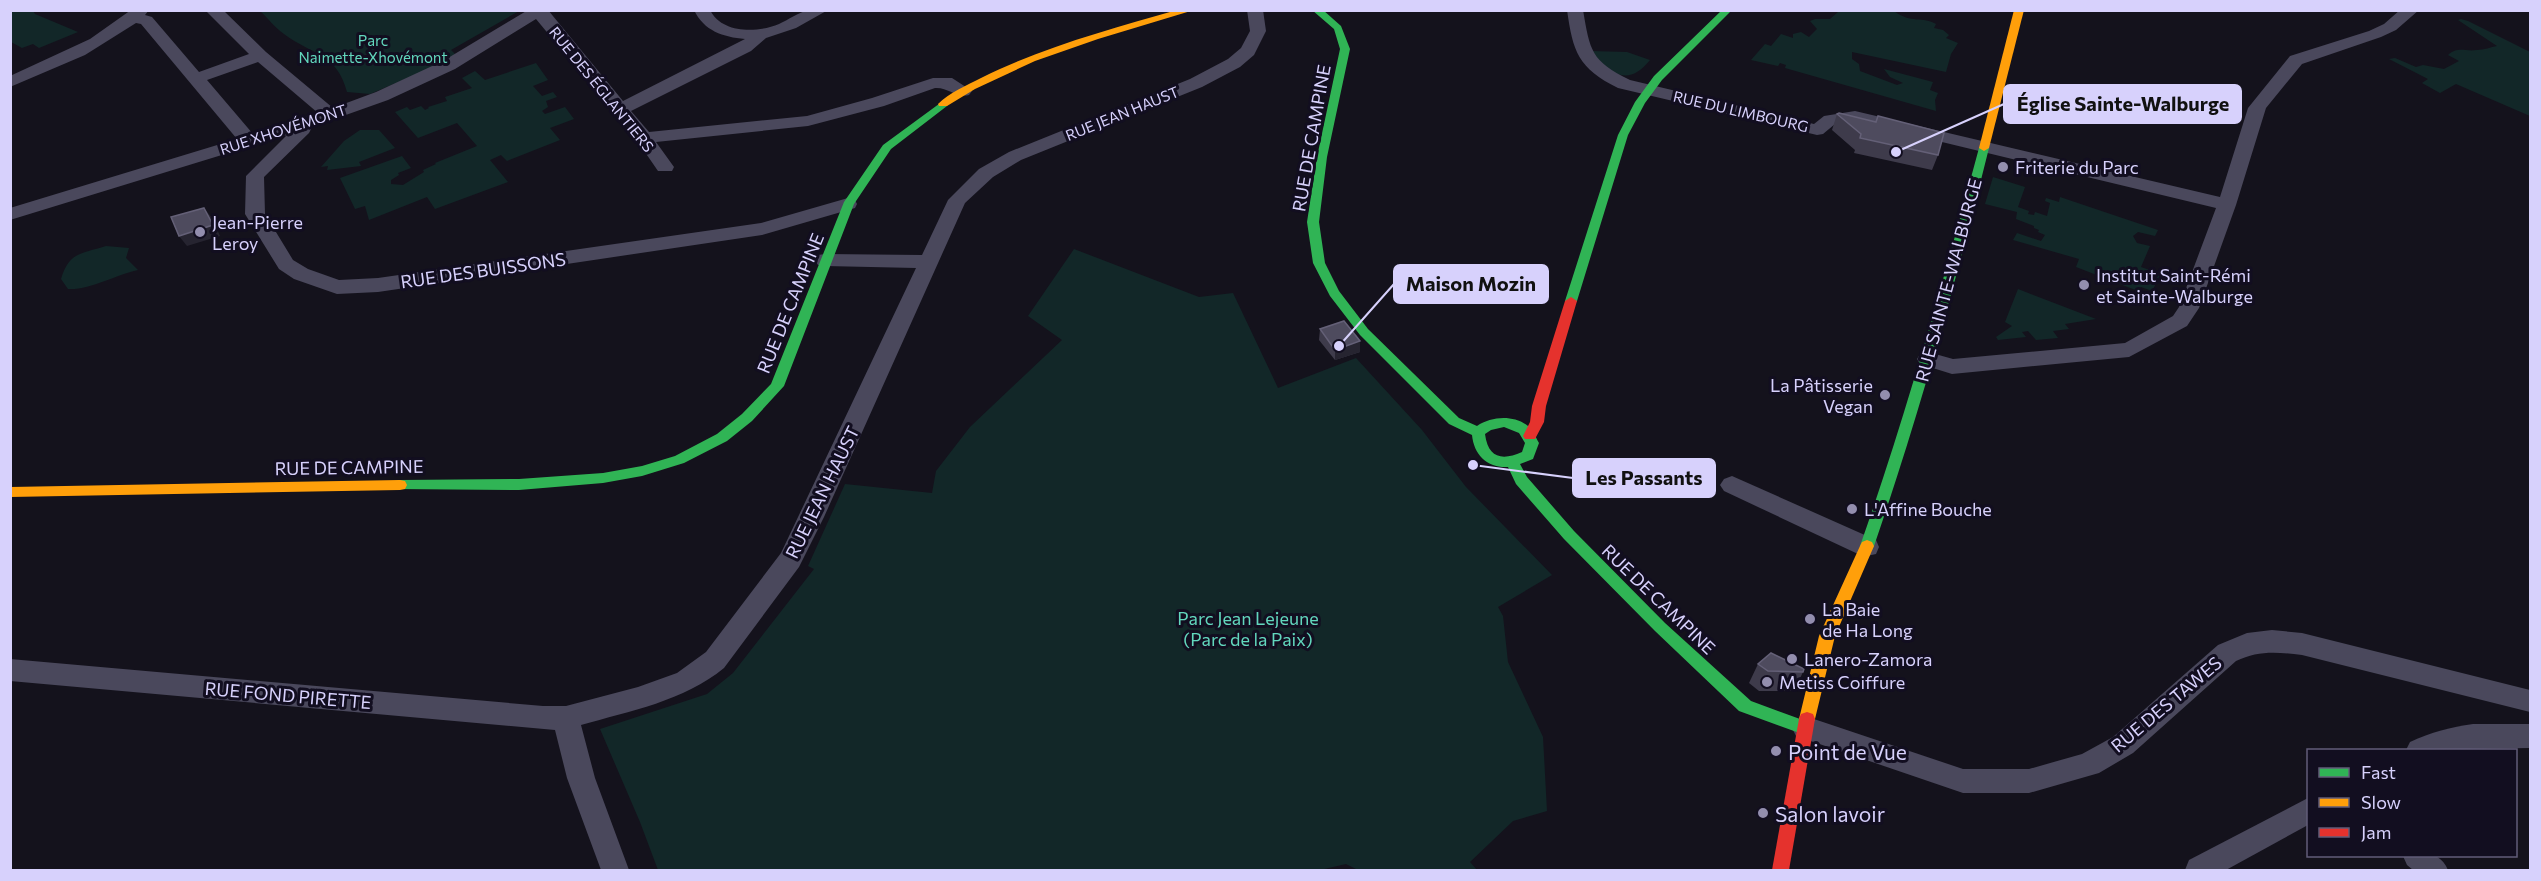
<svg xmlns="http://www.w3.org/2000/svg" width="2541" height="881" viewBox="0 0 2541 881" font-family="Commissioner,sans-serif">
	<style>
		.green { fill: #122728 }
		.lines { fill: none; stroke-linecap: round; stroke-linejoin: round }
		.street { fill: #4a485c; fill-rule: evenodd }
		.fast { fill: #30b455; fill-rule: evenodd }
		.slow { fill: #ff9f0a; fill-rule: evenodd }
		.jam { fill: #e5322d; fill-rule: evenodd }
		.wall { fill: #3e3b4b }
		.shaded-wall { fill: #262430 }
		.building { fill: #4e4b5e; stroke: #646077; stroke-width: 1.5 }
		.poi-dot { fill: #938eae; stroke: #120e20; stroke-width: 2 }
		.labels { text-anchor: middle; dominant-baseline: central; stroke-width: 6; stroke-linejoin: round; paint-order: stroke }
		.far-park-label { font-size: 15px; fill: #62d7bd; stroke: #120e20 }
		.far-street-label { font-size: 15px; fill: #d7d1fc; stroke: #120e20 }
		.street-label { font-size: 18px; fill: #d7d1fc; stroke: #120e20 }
		.poi-label { font-size: 18px; fill: #d7d1fc; stroke: #120e20; text-anchor: start }
		.park-label { font-size: 18px; fill: #62d7bd; stroke: #120e20 }
		.near-poi-label { font-size: 21px; fill: #d7d1fc; stroke: #120e20; text-anchor: start }
		.leader { fill: none; stroke: #d7d1fc; stroke-width: 2 }
		.callout-dot { fill: #d7d1fc; stroke: #120e20; stroke-width: 2 }
		.callout { fill: #d7d1fc; stroke: #d7d1fc; stroke-width: 2 }
		.callout-label { font-size: 20px; text-anchor: middle; font-weight: bold; fill: #111 }
	</style>
	<rect width="100%" height="100%" fill="#14121c"/>
	<!-- green -->
	<g class="green">
		<polygon points="10,11 33,11 35,14 78,32 39,48 33,44 22,48 11,42"/>
		<path d="M 260,11 L 519,11 L 451,50 L 455,54 L 448,61 L 370,94 L 347,92 C 337,53 312,55 284,34 C 275,28 268,18 260,11 Z"/>
		<path d="M 1835,11 L 1894,11 C 1911,24 1923,16 1936,24 L 1934,28 L 1943,30 L 1949,35 L 1946,38 L 1958,43 L 1951,54 L 1946,72 L 1852,52 L 1852,59 L 1859,64 L 1860,71 L 1897,85 L 1903,83 L 1890,77 L 1884,69 L 1933,82 L 1930,90 L 1938,93 L 1935,100 L 1936,111 L 1785,68 L 1786,65 L 1780,63 L 1778,66 L 1751,60 L 1765,44 L 1771,46 L 1781,34 L 1793,38 L 1793,34 L 1801,32 L 1809,37 L 1817,29 L 1810,21 L 1815,19 L 1830,19 L 1838,12 Z"/>
		<path d="M 2461,19 L 2468,21 L 2530,52 L 2530,116 L 2456,84 L 2440,93 L 2422,83 L 2428,79 L 2389,59 L 2395,58 L 2416,67 L 2423,65 L 2444,69 L 2459,61 L 2448,55 C 2458,46 2465,52 2477,50 C 2484,50 2491,47 2497,46 L 2458,20 Z"/>
		<path d="M 1590,51 L 1627,52 L 1650,60 C 1627,89 1609,72 1590,51 Z"/>
		<polygon points="536,63 548,80 533,86 542,96 553,92 557,97 546,101 548,107 542,111 545,114 565,107 574,119 550,128 560,140 507,161 501,155 490,160 508,182 435,209 427,197 369,220 365,206 355,209 340,178 402,156 411,168 398,173 399,175 391,180 391,184 403,185 424,172 423,170 436,164 435,163 477,146 457,123 418,138 395,112 407,107 410,110 421,106 425,110 429,108 428,107 447,101 445,97 472,88 462,78 475,71 485,80"/>
		<polygon points="360,130 379,130 395,148 359,162 361,166 327,170 328,166 321,167 344,141"/>
		<polygon points="1993,177 2025,187 2018,207 2029,211 2028,214 2034,215 2035,212 2047,216 2050,203 2045,201 2046,198 2059,202 2060,197 2158,230 2155,236 2138,232 2133,236 2137,243 2150,246 2141,267 2161,274 2152,291 2141,287 2138,291 2076,267 2079,259 2013,240 2017,233 2041,241 2045,235 2038,232 2039,230 2034,228 2034,226 2016,219 2017,212 1985,204"/>
		<path d="M 106,246 L 129,248 L 126,258 L 138,270 C 115,275 91,290 68,289 L 61,279 C 69,252 81,254 106,246 Z"/>
		<polygon points="1074,249 1199,297 1233,293 1278,388 1356,358 1422,430 1466,487 1552,575 1498,607 1503,616 1508,662 1543,737 1547,811 1513,821 1470,862 1477,870 1358,870 1346,864 1320,870 658,870 640,822 600,729 707,694 733,673 814,569 808,566 845,484 932,493 936,471 970,427 1062,340 1028,316"/>
		<polygon points="2018,289 2096,319 2065,324 2069,329 2053,331 2058,338 2036,340 2028,331 2022,332 2026,337 1998,340 1996,337 2012,326 2005,322"/>
	</g>
	<g class="lines">
		<!-- street -->
		<g class="street">
			<path d="M 131,10 L 149,10 L 145,15 L 152,17 L 199,72 L 249,54 L 205,10 L 223,10 L 266,52 L 333,108 L 376,92 L 443,61 L 528,10 L 548,10 L 623,101 L 745,39 C 723,37 704,31 694,10 L 710,10 C 722,34 758,33 779,24 C 788,20 799,12 809,10 C 815,10 822,10 828,10 L 796,28 L 766,38 L 751,51 L 631,111 L 649,132 L 807,116 L 872,98 L 933,78 L 952,78 L 972,91 L 969,95 C 956,98 948,87 935,88 L 884,106 L 808,126 L 656,142 L 674,167 L 672,171 L 658,171 L 638,142 L 536,19 L 455,69 L 388,100 L 312,127 L 309,133 L 264,177 L 265,214 L 293,260 L 308,269 L 339,280 L 378,278 L 761,223 L 848,198 L 855,200 L 857,204 L 855,208 L 762,235 L 378,292 L 337,294 L 294,279 L 279,269 L 245,214 L 246,176 L 287,135 L 10,220 L 10,208 L 237,139 L 141,24 L 136,23 L 85,55 L 10,87 L 10,76 L 90,39 ZM 258,62 L 318,113 L 253,134 L 207,80 Z"/>
			<path d="M 1247,10 L 1263,10 L 1266,31 L 1254,55 L 1240,67 L 1202,87 L 1021,160 L 993,177 L 965,203 L 824,517 L 799,567 L 724,668 C 684,701 630,711 581,725 L 595,778 L 629,870 L 601,870 L 567,778 L 555,730 L 10,681 L 10,659 L 543,706 L 566,706 L 638,687 L 677,673 L 706,652 L 781,553 L 916,268 L 825,266 L 818,265 L 815,260 L 818,255 L 825,254 L 922,255 L 948,200 L 979,169 L 1009,152 L 1190,79 L 1228,59 L 1241,48 L 1250,31 Z"/>
			<path d="M 1567,10 L 1583,10 C 1590,51 1591,61 1630,80 L 1814,124 L 1824,116 L 1855,111 L 2220,197 L 2248,108 L 2290,56 L 2369,31 L 2384,24 L 2400,10 L 2419,10 L 2396,30 L 2381,37 L 2302,64 L 2266,108 L 2236,205 L 2199,308 L 2187,326 L 2129,357 L 1952,374 L 1920,364 L 1917,359 L 1920,354 L 1928,352 L 1953,359 L 2125,343 L 2173,316 L 2179,307 L 2216,208 L 1855,121 L 1835,124 L 1823,134 L 1817,135 L 1618,88 C 1578,68 1573,52 1567,10 Z"/>
			<polygon points="1732,476 1876,540 1879,547 1876,554 1867,556 1858,554 1724,491 1720,485 1724,479"/>
			<path d="M 2272,630 L 2302,633 L 2530,690 L 2530,712 L 2302,655 C 2278,652 2258,650 2236,661 L 2133,753 L 2099,773 L 2029,793 L 1963,793 L 1796,736 L 1792,728 L 1796,720 L 1805,716 L 1963,769 L 2029,769 L 2082,754 L 2113,737 L 2218,645 L 2247,633 Z"/>
			<path d="M 2473,724 L 2530,724 L 2530,748 L 2406,750 L 2410,742 C 2431,732 2451,727 2473,724 Z"/>
			<polygon points="2308,798 2308,825 2226,870 2185,870 2189,860"/>
			<path d="M 2403,856 C 2422,854 2440,850 2448,870 L 2413,870 L 2407,865 Z"/>
		</g>
		<!-- fast -->
		<g class="fast">
			<path d="M 1312,10 L 1323,10 L 1341,26 L 1350,49 L 1327,157 L 1319,222 L 1325,263 L 1339,291 L 1368,329 L 1459,418 L 1477,426 C 1492,416 1514,415 1528,426 C 1533,430 1536,438 1539,443 L 1533,459 L 1520,464 L 1527,477 L 1574,531 L 1665,623 L 1751,701 L 1811,723 L 1813,728 L 1811,733 L 1805,735 L 1739,711 L 1655,631 L 1564,539 L 1516,484 L 1508,467 C 1487,468 1474,455 1472,435 L 1449,424 L 1360,335 L 1330,296 L 1313,263 L 1307,222 L 1317,157 L 1340,49 L 1334,29 ZM 1504,427 L 1519,433 L 1525,443 L 1522,452 C 1502,461 1488,458 1485,434 L 1491,430 Z"/>
			<polygon points="1722,10 1732,10 1662,80 1645,103 1628,135 1577,301 1575,304 1567,304 1565,301 1618,135 1635,102 1654,76"/>
			<polygon points="943,101 948,104 947,106 891,149 854,204 784,386 752,421 727,441 684,463 642,476 603,483 519,490 395,489 393,485 395,481 400,480 519,479 603,473 642,466 675,456 717,434 742,414 771,384 844,202 883,145"/>
			<path d="M 1984,145 L 1989,148 C 1956,282 1919,415 1874,546 L 1872,550 L 1862,550 L 1860,546 C 1906,415 1943,282 1979,148 Z"/>
		</g>
		<!-- slow -->
		<g class="slow">
			<path d="M 1177,10 L 1194,10 L 1098,39 L 1035,61 L 975,89 L 947,106 L 939,106 L 938,104 C 949,93 967,85 981,78 C 1043,47 1111,29 1177,10 Z"/>
			<polygon points="2014,10 2024,10 1989,148 1984,151 1979,148"/>
			<polygon points="400,480 405,481 407,485 405,489 400,490 10,497 10,487"/>
			<polygon points="1867,540 1872,542 1874,546 1835,636 1815,719 1813,724 1807,726 1801,724 1799,719 1819,636 1860,546 1862,542"/>
		</g>
		<!-- jam -->
		<g class="jam">
			<polygon points="1571,297 1577,301 1546,406 1544,422 1535,439 1525,439 1523,436 1530,422 1532,406 1565,301"/>
			<polygon points="1807,712 1813,714 1815,719 1789,870 1772,870 1799,719 1801,714"/>
		</g>
	</g>
	<!-- wall -->
	<g class="wall">
		<polygon points="1837,114 1938,155 1932,170 1854,153 1855,150 1832,130"/>
		<polygon points="1320,329 1360,341 1360,352 1335,360 1319,340"/>
		<polygon points="1758,664 1803,672 1794,691 1759,691 1749,683"/>
	</g>
	<!-- shaded-wall -->
	<g class="shaded-wall">
		<polygon points="204,208 212,218 220,236 187,246 179,236"/>
		<polygon points="1360,341 1360,352 1335,360 1335,350"/>
	</g>
	<!-- building -->
	<g class="building">
		<polygon points="1839,113 1876,122 1878,116 1944,133 1938,155 1860,138 1861,134 1837,114"/>
		<polygon points="204,208 213,225 179,236 171,217"/>
		<polygon points="1344,321 1360,341 1335,350 1320,329"/>
		<polygon points="1771,653 1804,669 1803,672 1768,671 1758,664"/>
	</g>
	<!-- markers -->
	<g class="poi-dot">
		<circle cx="2003" cy="167" r="6"/>
		<circle cx="200" cy="232" r="6"/>
		<circle cx="2084" cy="285" r="6"/>
		<circle cx="1885" cy="395" r="6"/>
		<circle cx="1852" cy="509" r="6"/>
		<circle cx="1810" cy="619" r="6"/>
		<circle cx="1792" cy="659" r="6"/>
		<circle cx="1767" cy="682" r="6"/>
		<circle cx="1776" cy="751" r="6"/>
		<circle cx="1763" cy="813" r="6"/>
	</g>
	<g class="labels">
		<!-- far-park labels -->
		<g class="far-park-label">
			<text x="373" y="40">Parc<tspan x="373" dy="17">Naimette-Xhovémont</tspan></text>
		</g>
		<!-- far-street labels -->
		<g class="far-street-label">
			<text transform="translate(602 89) rotate(51)">RUE DES ÉGLANTIERS</text>
			<text transform="translate(1741 111) rotate(13)">RUE DU LIMBOURG</text>
			<text transform="translate(1122 113) rotate(-22)">RUE JEAN HAUST</text>
			<text transform="translate(283 129) rotate(-18)">RUE XHOVÉMONT</text>
		</g>
		<!-- street labels -->
		<g class="street-label">
			<text transform="translate(1311 138) rotate(-80)">RUE DE CAMPINE</text>
			<text transform="translate(483 270) rotate(-8)">RUE DES BUISSONS</text>
			<text transform="translate(1948 280) rotate(-75)">RUE SAINTE-WALBURGE</text>
			<text transform="translate(790 303) rotate(-68)">RUE DE CAMPINE</text>
			<text transform="translate(349 467) rotate(-1)">RUE DE CAMPINE</text>
			<text transform="translate(822 492) rotate(-64)">RUE JEAN HAUST</text>
			<text transform="translate(1659 599) rotate(44)">RUE DE CAMPINE</text>
			<text transform="translate(288 695) rotate(5)">RUE FOND PIRETTE</text>
			<text transform="translate(2166 704) rotate(-40)">RUE DES TAWES</text>
		</g>
		<!-- poi labels -->
		<g class="poi-label">
			<text x="2015" y="167">Friterie du Parc</text>
			<text x="212" y="222">Jean-Pierre<tspan x="212" dy="21">Leroy</tspan></text>
			<text x="2096" y="275">Institut Saint-Rémi<tspan x="2096" dy="21">et Sainte-Walburge</tspan></text>
			<text x="1873" y="385" text-anchor="end">La Pâtisserie<tspan x="1873" dy="21">Vegan</tspan></text>
			<text x="1864" y="509">L'Affine Bouche</text>
			<text x="1822" y="609">La Baie<tspan x="1822" dy="21">de Ha Long</tspan></text>
			<text x="1804" y="659">Lanero-Zamora</text>
			<text x="1779" y="682">Metiss Coiffure</text>
		</g>
		<!-- park labels -->
		<g class="park-label">
			<text x="1248" y="618">Parc Jean Lejeune<tspan x="1248" dy="21">(Parc de la Paix)</tspan></text>
		</g>
		<!-- near-poi labels -->
		<g class="near-poi-label">
			<text x="1788" y="751">Point de Vue</text>
			<text x="1775" y="813">Salon lavoir</text>
		</g>
	</g>
	<!-- callouts -->
	<path class="leader" d="M1896 152L2004 104M1339 346L1394 284M1473 465L1573 478"/>
	<g class="callout-dot">
		<circle cx="1896" cy="152" r="6"/>
		<circle cx="1339" cy="346" r="6"/>
		<circle cx="1473" cy="465" r="6"/>
	</g>
	<g class="callout">
		<rect x="2004" y="85" width="237" height="38" rx="6"/>
		<rect x="1394" y="265" width="154" height="38" rx="6"/>
		<rect x="1573" y="459" width="142" height="38" rx="6"/>
	</g>
	<g class="callout-label">
		<text x="2123" y="111">Église Sainte-Walburge</text>
		<text x="1471" y="291">Maison Mozin</text>
		<text x="1644" y="485">Les Passants</text>
	</g>
	<!-- border -->
	<rect width="2541" height="881" fill="none" stroke="#d7d1fc" stroke-width="24"/>
	<!-- legend -->
	<rect x="2307" y="749" width="210" height="108" fill="#120e20" stroke="#615c78" stroke-width="1.5"/>
	<rect x="2319" y="768" width="30" height="9" fill="#30b455" stroke="#615c78" stroke-width="1.5"/>
	<text x="2361" y="779" font-size="18" fill="#d7d1fc">Fast</text>
	<rect x="2319" y="798" width="30" height="9" fill="#ff9f0a" stroke="#615c78" stroke-width="1.5"/>
	<text x="2361" y="809" font-size="18" fill="#d7d1fc">Slow</text>
	<rect x="2319" y="828" width="30" height="9" fill="#e5322d" stroke="#615c78" stroke-width="1.5"/>
	<text x="2361" y="839" font-size="18" fill="#d7d1fc">Jam</text>
</svg>
